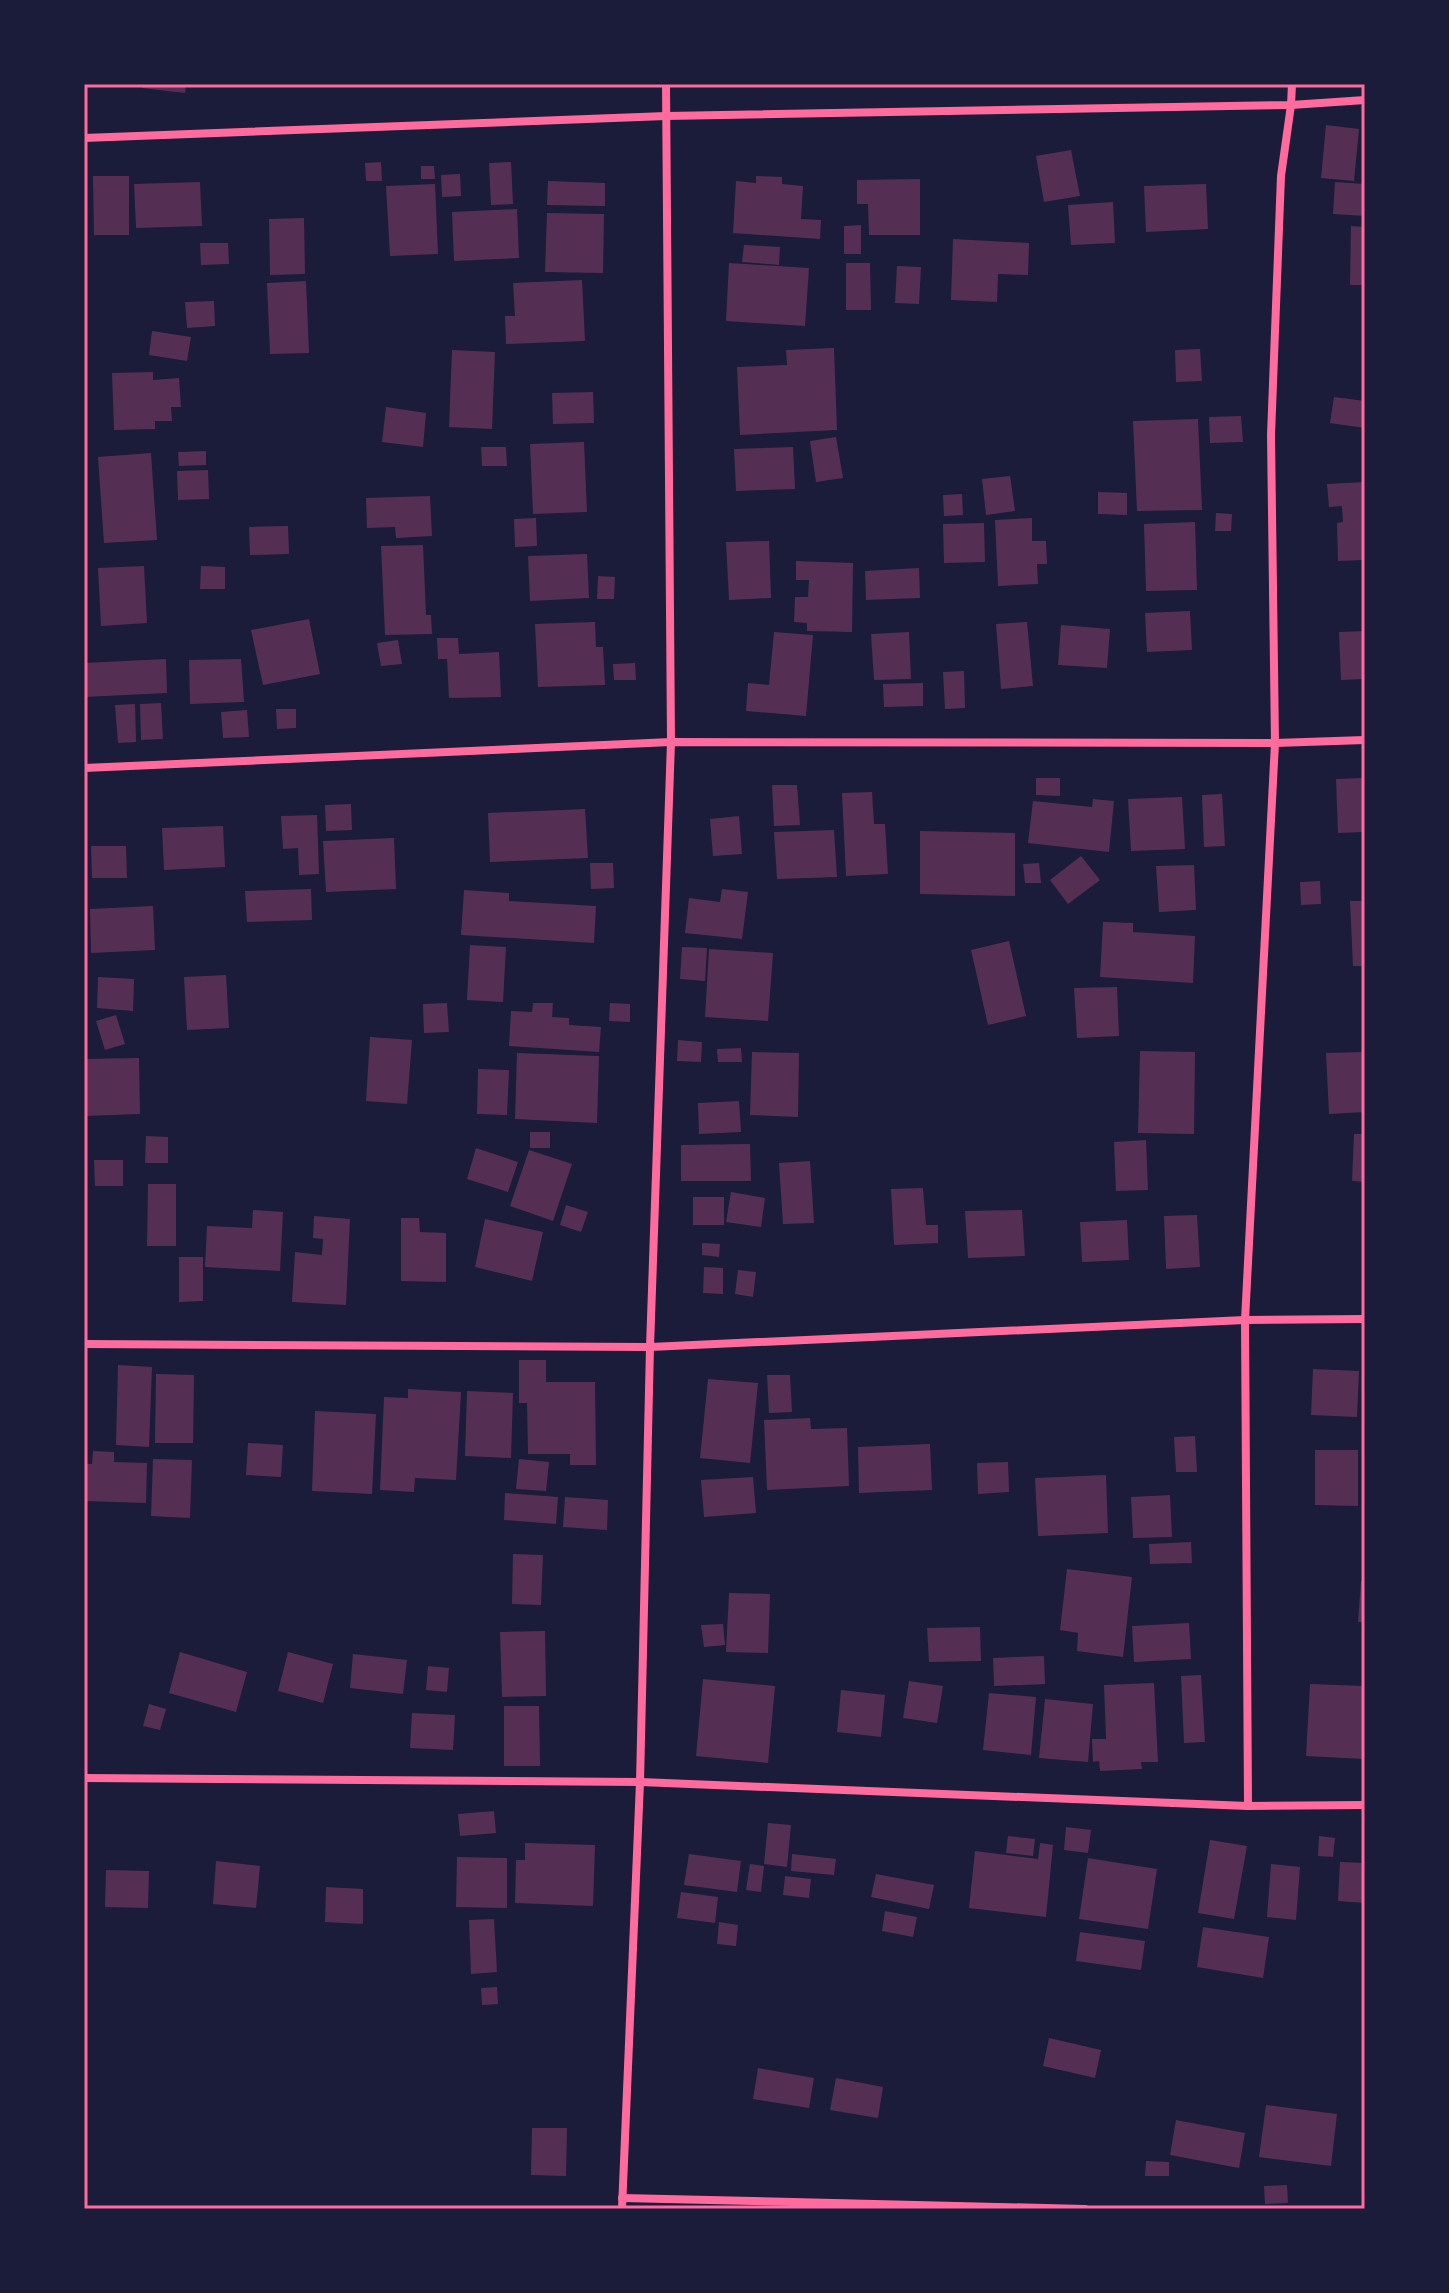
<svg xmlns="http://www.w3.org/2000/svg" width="1449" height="2293" viewBox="0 0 1449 2293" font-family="Inter,sans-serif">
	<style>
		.building { fill: #542f53 }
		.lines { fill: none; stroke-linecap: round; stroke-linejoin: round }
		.minor { stroke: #ff6b9d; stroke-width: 8 }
		.neatline { fill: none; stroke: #ff6b9d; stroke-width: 3 }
	</style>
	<rect width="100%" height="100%" fill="#1b1b3a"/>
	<!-- building -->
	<g class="building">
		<polygon points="142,84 186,84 185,93 142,88"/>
		<polygon points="1326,125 1359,129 1354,181 1321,178"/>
		<polygon points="1071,150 1080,196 1044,202 1036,156"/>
		<polygon points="381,162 382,181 366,181 365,163"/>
		<polygon points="511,162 513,204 491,205 489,163"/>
		<polygon points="421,166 434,166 435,179 421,179"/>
		<polygon points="460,174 461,196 442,197 441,175"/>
		<polygon points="93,176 129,176 129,235 94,235"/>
		<polygon points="756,176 782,177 782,184 803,186 801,219 821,220 820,239 733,233 736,181 756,183"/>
		<polygon points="920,179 920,235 869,235 868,204 857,204 857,180"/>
		<polygon points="548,181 605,183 605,206 547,205"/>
		<polygon points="200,182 202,226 136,228 134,184"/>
		<polygon points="1335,182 1365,184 1365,216 1333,214"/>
		<polygon points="435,184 438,254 390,256 386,186"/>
		<polygon points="1206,184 1208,229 1146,232 1144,186"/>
		<polygon points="1113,202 1115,243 1071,245 1068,205"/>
		<polygon points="517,209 519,258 454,261 452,212"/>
		<polygon points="547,213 604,214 603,273 545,272"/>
		<polygon points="304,218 305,274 270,275 269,219"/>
		<polygon points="861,225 861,254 844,254 844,226"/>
		<polygon points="1351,226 1365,227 1365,285 1350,285"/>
		<polygon points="953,239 1029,243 1028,275 998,274 997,302 951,300"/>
		<polygon points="200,243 228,243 229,264 201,265"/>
		<polygon points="744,245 780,247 779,265 742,262"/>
		<polygon points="729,263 809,268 805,326 726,321"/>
		<polygon points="846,263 870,263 871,310 846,310"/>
		<polygon points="897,266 921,267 919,304 895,303"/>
		<polygon points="582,280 585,341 506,344 505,316 515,316 513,283"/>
		<polygon points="306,281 309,353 270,354 267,283"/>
		<polygon points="214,301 215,326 187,328 185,302"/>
		<polygon points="152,331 191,337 187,361 149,355"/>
		<polygon points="834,348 837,430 740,435 737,367 787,365 786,350"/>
		<polygon points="1200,349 1202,381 1176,382 1175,350"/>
		<polygon points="452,350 495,352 492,429 449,427"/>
		<polygon points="153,372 153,380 179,378 181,407 171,407 172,421 155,421 155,429 114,430 112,373"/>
		<polygon points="593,392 594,423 553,424 552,393"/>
		<polygon points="1334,397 1365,401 1365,428 1330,423"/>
		<polygon points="386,407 426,413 423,447 382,442"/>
		<polygon points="1241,416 1243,442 1210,443 1209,417"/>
		<polygon points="1198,419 1202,510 1137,511 1133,421"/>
		<polygon points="836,437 843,478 816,482 810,441"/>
		<polygon points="584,442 587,512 533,514 530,444"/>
		<polygon points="481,447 506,447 507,466 482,466"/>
		<polygon points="793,447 795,489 736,491 734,449"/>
		<polygon points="206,451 206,465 179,466 178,452"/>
		<polygon points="151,453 157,540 104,543 98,457"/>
		<polygon points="208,470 209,499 178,500 177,471"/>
		<polygon points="1010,476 1015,511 986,515 982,479"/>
		<polygon points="1365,482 1365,560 1338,561 1337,523 1343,522 1342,506 1329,507 1327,484"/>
		<polygon points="1098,492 1127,493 1127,515 1098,514"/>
		<polygon points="962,494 963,515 944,516 943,495"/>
		<polygon points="430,496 432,536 396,538 395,527 367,528 366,498"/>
		<polygon points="1216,513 1232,514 1231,531 1215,531"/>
		<polygon points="536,518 537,546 515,547 514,519"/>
		<polygon points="1032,518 1032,541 1046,541 1047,564 1037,564 1038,584 998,586 995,520"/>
		<polygon points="1195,522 1197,590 1146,591 1144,524"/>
		<polygon points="984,523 985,562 944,563 943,524"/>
		<polygon points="288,526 289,554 250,555 249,527"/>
		<polygon points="769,541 771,598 729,600 726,542"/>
		<polygon points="423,545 426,615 431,615 432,634 385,635 381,546"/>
		<polygon points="587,554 589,598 530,601 528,556"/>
		<polygon points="796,561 853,563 852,632 807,631 807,623 794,622 795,597 808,597 809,580 796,580"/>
		<polygon points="144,566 147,623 101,626 98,568"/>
		<polygon points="201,566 225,567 225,589 200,589"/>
		<polygon points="919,568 920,598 866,600 865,571"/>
		<polygon points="598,576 615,577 614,599 597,599"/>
		<polygon points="1190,611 1192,650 1147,652 1145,613"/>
		<polygon points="309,619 320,674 263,685 251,630"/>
		<polygon points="595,622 596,647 603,647 605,685 538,687 535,624"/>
		<polygon points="1027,622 1033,686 1001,689 996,624"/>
		<polygon points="1061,625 1110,629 1107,668 1058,665"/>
		<polygon points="1365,631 1365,679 1341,680 1339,632"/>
		<polygon points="774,632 813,635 806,716 746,711 748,683 769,685"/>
		<polygon points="909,632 911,679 874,680 871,634"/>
		<polygon points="437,638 458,638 459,654 499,652 501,697 449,698 447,659 438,659"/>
		<polygon points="398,640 402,664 381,666 377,643"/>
		<polygon points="166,659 167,693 85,697 84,663"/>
		<polygon points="241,659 244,702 190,704 189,660"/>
		<polygon points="635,663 636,680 614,680 613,664"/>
		<polygon points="964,671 965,708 945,709 943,672"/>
		<polygon points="923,683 923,706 884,707 883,684"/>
		<polygon points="161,703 163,739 141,740 140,704"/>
		<polygon points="135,704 136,742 118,743 115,705"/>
		<polygon points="276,709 296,709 296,728 277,729"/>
		<polygon points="247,710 249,737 223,738 221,712"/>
		<polygon points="1036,778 1060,778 1060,796 1036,795"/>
		<polygon points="1365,778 1365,832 1338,833 1336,779"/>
		<polygon points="772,785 797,785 800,825 774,826"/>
		<polygon points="872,792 874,824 885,824 888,874 846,876 842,793"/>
		<polygon points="1222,794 1225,846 1204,847 1202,795"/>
		<polygon points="1182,797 1185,849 1131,851 1128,799"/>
		<polygon points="1093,799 1114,801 1109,852 1028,843 1033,801 1092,807"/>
		<polygon points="351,804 352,830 326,831 325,805"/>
		<polygon points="585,809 588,858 490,862 488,813"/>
		<polygon points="317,815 319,874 299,875 298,848 283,849 281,816"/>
		<polygon points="739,816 742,854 713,856 710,819"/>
		<polygon points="223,826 225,867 164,870 162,828"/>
		<polygon points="834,830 837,877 777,879 774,832"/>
		<polygon points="920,831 1015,833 1015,896 920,894"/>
		<polygon points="394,838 396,889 326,892 323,841"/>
		<polygon points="91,846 126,846 127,878 92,878"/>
		<polygon points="1081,856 1100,880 1068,904 1050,880"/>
		<polygon points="590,863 613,863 614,888 591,889"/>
		<polygon points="1039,863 1041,883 1025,883 1023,864"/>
		<polygon points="1194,865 1196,910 1159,912 1156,866"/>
		<polygon points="1320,881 1321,904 1301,905 1300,882"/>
		<polygon points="311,889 312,920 247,922 245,891"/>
		<polygon points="722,889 748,892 742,939 685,933 689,898 720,902"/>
		<polygon points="464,890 509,893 509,901 596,906 594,943 461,935"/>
		<polygon points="1350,901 1365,901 1365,966 1353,966"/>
		<polygon points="153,906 155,950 91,953 90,909"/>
		<polygon points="1103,922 1133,923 1133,932 1195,936 1193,983 1100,977"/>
		<polygon points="1009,941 1026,1016 988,1025 971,950"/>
		<polygon points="470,945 506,947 503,1002 467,1000"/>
		<polygon points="682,947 707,948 705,981 680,979"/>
		<polygon points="709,949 773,953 768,1021 705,1017"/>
		<polygon points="226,975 229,1028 187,1030 184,977"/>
		<polygon points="98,977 134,979 133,1011 97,1008"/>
		<polygon points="1117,987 1119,1036 1077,1038 1074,988"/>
		<polygon points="447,1003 449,1032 424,1033 423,1004"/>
		<polygon points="533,1003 553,1003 552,1017 569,1018 569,1025 601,1027 599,1052 509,1046 511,1011 532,1012"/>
		<polygon points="610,1003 630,1004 630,1022 609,1021"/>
		<polygon points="116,1015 125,1044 105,1050 96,1021"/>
		<polygon points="370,1037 412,1040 407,1104 366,1101"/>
		<polygon points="678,1040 702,1042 701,1062 677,1061"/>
		<polygon points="741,1048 742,1062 718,1062 717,1049"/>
		<polygon points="1140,1051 1195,1052 1194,1134 1138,1133"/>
		<polygon points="752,1052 799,1053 798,1117 750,1115"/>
		<polygon points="1365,1052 1365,1112 1329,1114 1326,1053"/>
		<polygon points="517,1053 599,1056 597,1123 515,1119"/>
		<polygon points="139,1058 140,1114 84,1116 84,1059"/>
		<polygon points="478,1069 509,1070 507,1115 477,1114"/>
		<polygon points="739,1101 741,1132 699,1134 698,1103"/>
		<rect x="530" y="1132" width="20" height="16"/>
		<polygon points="1354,1134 1365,1134 1365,1182 1352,1181"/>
		<polygon points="146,1136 168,1137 168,1163 145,1163"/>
		<polygon points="1146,1140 1148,1190 1116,1191 1114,1142"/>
		<polygon points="750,1144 751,1181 681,1181 681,1145"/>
		<polygon points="476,1148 518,1162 508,1192 467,1179"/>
		<polygon points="529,1150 572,1164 553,1221 510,1206"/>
		<polygon points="94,1160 123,1160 123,1186 95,1186"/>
		<polygon points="810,1161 814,1223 783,1224 779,1163"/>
		<polygon points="148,1184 176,1184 176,1246 147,1246"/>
		<polygon points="923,1188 926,1225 938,1225 938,1243 894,1245 891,1189"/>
		<polygon points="731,1192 765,1198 761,1227 726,1222"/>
		<rect x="693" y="1197" width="31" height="28"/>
		<polygon points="566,1205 588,1212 581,1232 560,1225"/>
		<polygon points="253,1210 283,1212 280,1271 205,1267 207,1226 252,1228"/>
		<polygon points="1022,1210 1025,1256 968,1258 965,1211"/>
		<polygon points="1197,1215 1200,1267 1166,1269 1164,1216"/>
		<polygon points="314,1216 350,1219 346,1305 292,1302 295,1252 322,1255 323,1239 313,1238"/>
		<polygon points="401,1218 419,1218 420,1232 446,1233 446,1282 401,1281"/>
		<polygon points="485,1219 543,1232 532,1281 475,1267"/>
		<polygon points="1127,1220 1129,1260 1082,1262 1080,1222"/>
		<polygon points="702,1243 720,1244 719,1257 702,1255"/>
		<polygon points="179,1257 203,1257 203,1301 179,1302"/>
		<polygon points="704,1267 723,1268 723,1294 703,1293"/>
		<polygon points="738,1270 756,1272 753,1297 735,1294"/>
		<polygon points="519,1360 546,1360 546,1382 595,1382 596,1465 570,1465 570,1454 528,1454 527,1403 519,1403"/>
		<polygon points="118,1365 152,1367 149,1447 116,1445"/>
		<polygon points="1313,1369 1359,1371 1357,1417 1311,1415"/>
		<polygon points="156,1374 194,1375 193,1443 155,1443"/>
		<polygon points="767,1375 790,1375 792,1412 769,1413"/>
		<polygon points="708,1379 758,1383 750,1463 700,1458"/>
		<polygon points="408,1389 461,1392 456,1480 415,1478 414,1492 380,1490 384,1397 408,1398"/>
		<polygon points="467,1391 513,1393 511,1458 465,1456"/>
		<polygon points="315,1411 376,1414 372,1494 312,1491"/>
		<polygon points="810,1418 811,1429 847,1428 849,1486 767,1490 764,1420"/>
		<polygon points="1195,1436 1197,1472 1176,1472 1174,1437"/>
		<polygon points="248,1443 283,1445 281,1477 246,1475"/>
		<polygon points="930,1444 932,1490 859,1493 858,1447"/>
		<polygon points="1315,1450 1358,1450 1358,1506 1315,1505"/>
		<polygon points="93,1451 114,1452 114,1462 147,1463 146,1503 84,1501 84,1464 92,1464"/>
		<polygon points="153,1459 192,1460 190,1518 151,1516"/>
		<polygon points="519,1459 549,1462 546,1491 516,1489"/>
		<polygon points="1008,1462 1009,1492 978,1494 977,1463"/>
		<polygon points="1106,1475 1108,1533 1038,1536 1035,1478"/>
		<polygon points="753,1477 756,1513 704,1517 701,1480"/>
		<polygon points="505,1493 558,1497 556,1524 504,1520"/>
		<polygon points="1170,1495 1172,1537 1133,1538 1131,1497"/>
		<polygon points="565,1497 608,1500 607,1530 563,1527"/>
		<polygon points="1191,1542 1192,1563 1150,1564 1149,1544"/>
		<polygon points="513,1554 543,1555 541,1605 512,1604"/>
		<polygon points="1067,1569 1132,1577 1123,1657 1077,1651 1078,1633 1060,1630"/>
		<polygon points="1361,1581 1365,1581 1365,1622 1358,1622"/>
		<polygon points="729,1593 770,1594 768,1653 726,1652"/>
		<polygon points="1189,1623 1191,1659 1134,1662 1132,1626"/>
		<polygon points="723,1624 725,1645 704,1647 701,1625"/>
		<polygon points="980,1627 981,1661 929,1662 927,1628"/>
		<polygon points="545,1631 546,1696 502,1697 500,1632"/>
		<polygon points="180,1652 247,1672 236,1712 169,1693"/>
		<polygon points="288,1652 333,1664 323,1703 278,1691"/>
		<polygon points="353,1654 407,1660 403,1694 350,1688"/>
		<polygon points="1044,1656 1045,1684 994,1686 993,1658"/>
		<polygon points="428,1666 449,1668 447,1692 426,1690"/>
		<polygon points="1201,1675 1205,1742 1184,1743 1181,1676"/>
		<polygon points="703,1679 775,1686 768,1763 696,1756"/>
		<polygon points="909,1681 943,1686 937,1723 903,1718"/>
		<polygon points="1154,1683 1158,1762 1141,1762 1142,1769 1100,1771 1099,1761 1093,1762 1092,1739 1106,1739 1104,1685"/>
		<polygon points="1310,1684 1365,1686 1364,1759 1306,1756"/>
		<polygon points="841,1690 885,1695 881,1737 837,1732"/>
		<polygon points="989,1693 1036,1697 1031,1755 983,1750"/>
		<polygon points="1045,1699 1093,1704 1088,1762 1039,1758"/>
		<polygon points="149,1704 166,1709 160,1730 143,1726"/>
		<polygon points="504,1706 539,1706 540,1766 504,1766"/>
		<polygon points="412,1713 455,1715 453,1750 410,1748"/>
		<polygon points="494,1811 496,1833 460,1836 458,1814"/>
		<polygon points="768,1823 791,1825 787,1867 764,1864"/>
		<polygon points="1066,1827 1091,1830 1088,1853 1064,1850"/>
		<polygon points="1008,1836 1035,1839 1033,1856 1006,1853"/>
		<polygon points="1319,1836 1335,1838 1333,1857 1318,1856"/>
		<polygon points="1210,1840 1247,1846 1234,1919 1198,1913"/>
		<polygon points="525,1843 595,1845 593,1906 515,1903 516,1860 525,1860"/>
		<polygon points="1040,1843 1053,1845 1046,1917 969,1908 975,1851 1038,1859"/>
		<polygon points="689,1854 741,1861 737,1892 684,1885"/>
		<polygon points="792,1854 836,1859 834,1875 791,1871"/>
		<polygon points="457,1857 507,1858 507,1908 456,1907"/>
		<polygon points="1088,1858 1157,1869 1148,1929 1079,1919"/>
		<polygon points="216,1861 260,1866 256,1908 213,1904"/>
		<polygon points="1340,1862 1365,1863 1365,1903 1338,1901"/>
		<polygon points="750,1864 764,1866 761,1892 746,1890"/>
		<polygon points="1271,1864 1300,1867 1296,1920 1267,1917"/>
		<polygon points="106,1870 149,1871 148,1908 105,1907"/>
		<polygon points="876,1874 934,1885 929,1909 871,1897"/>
		<polygon points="785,1876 811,1879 809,1898 783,1895"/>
		<polygon points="326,1887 363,1889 363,1924 325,1922"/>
		<polygon points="681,1892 718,1897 715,1923 677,1918"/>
		<polygon points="885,1911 917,1917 913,1937 882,1931"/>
		<polygon points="494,1919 497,1972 471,1974 469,1920"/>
		<polygon points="719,1922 738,1925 736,1946 717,1944"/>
		<polygon points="1203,1927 1269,1937 1263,1978 1197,1967"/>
		<polygon points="1080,1932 1145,1941 1141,1970 1076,1961"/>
		<polygon points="497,1987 498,2004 482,2005 481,1988"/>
		<polygon points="1049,2038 1101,2050 1095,2078 1043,2066"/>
		<polygon points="758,2068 814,2078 809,2108 753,2099"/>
		<polygon points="836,2078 883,2087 878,2118 830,2110"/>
		<polygon points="1266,2105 1337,2114 1331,2166 1259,2157"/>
		<polygon points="1176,2120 1245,2133 1239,2168 1170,2155"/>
		<polygon points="532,2128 567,2128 566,2176 531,2175"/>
		<polygon points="1146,2161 1169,2162 1169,2176 1145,2176"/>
		<polygon points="1287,2185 1288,2203 1265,2204 1264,2186"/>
	</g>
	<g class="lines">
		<!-- minor -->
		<g class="minor">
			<polyline points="84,138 666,116 1291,105 1365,100"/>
			<polyline points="84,768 671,742 1275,743 1365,740"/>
			<polyline points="84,1344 650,1347 1245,1320 1365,1319"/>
			<polyline points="84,1778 640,1782 1248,1806 1365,1805"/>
			<polyline points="1248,1806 1245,1320 1275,743 1271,435 1281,176 1291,105 1292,84"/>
			<polyline points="622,2198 1085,2209"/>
			<polyline points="622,2209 640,1782 650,1347 671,742 666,84"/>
		</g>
	</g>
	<!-- border -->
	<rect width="1449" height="2293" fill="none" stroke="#1b1b3a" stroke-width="172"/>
	<rect x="86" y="86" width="1277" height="2121" class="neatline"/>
</svg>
